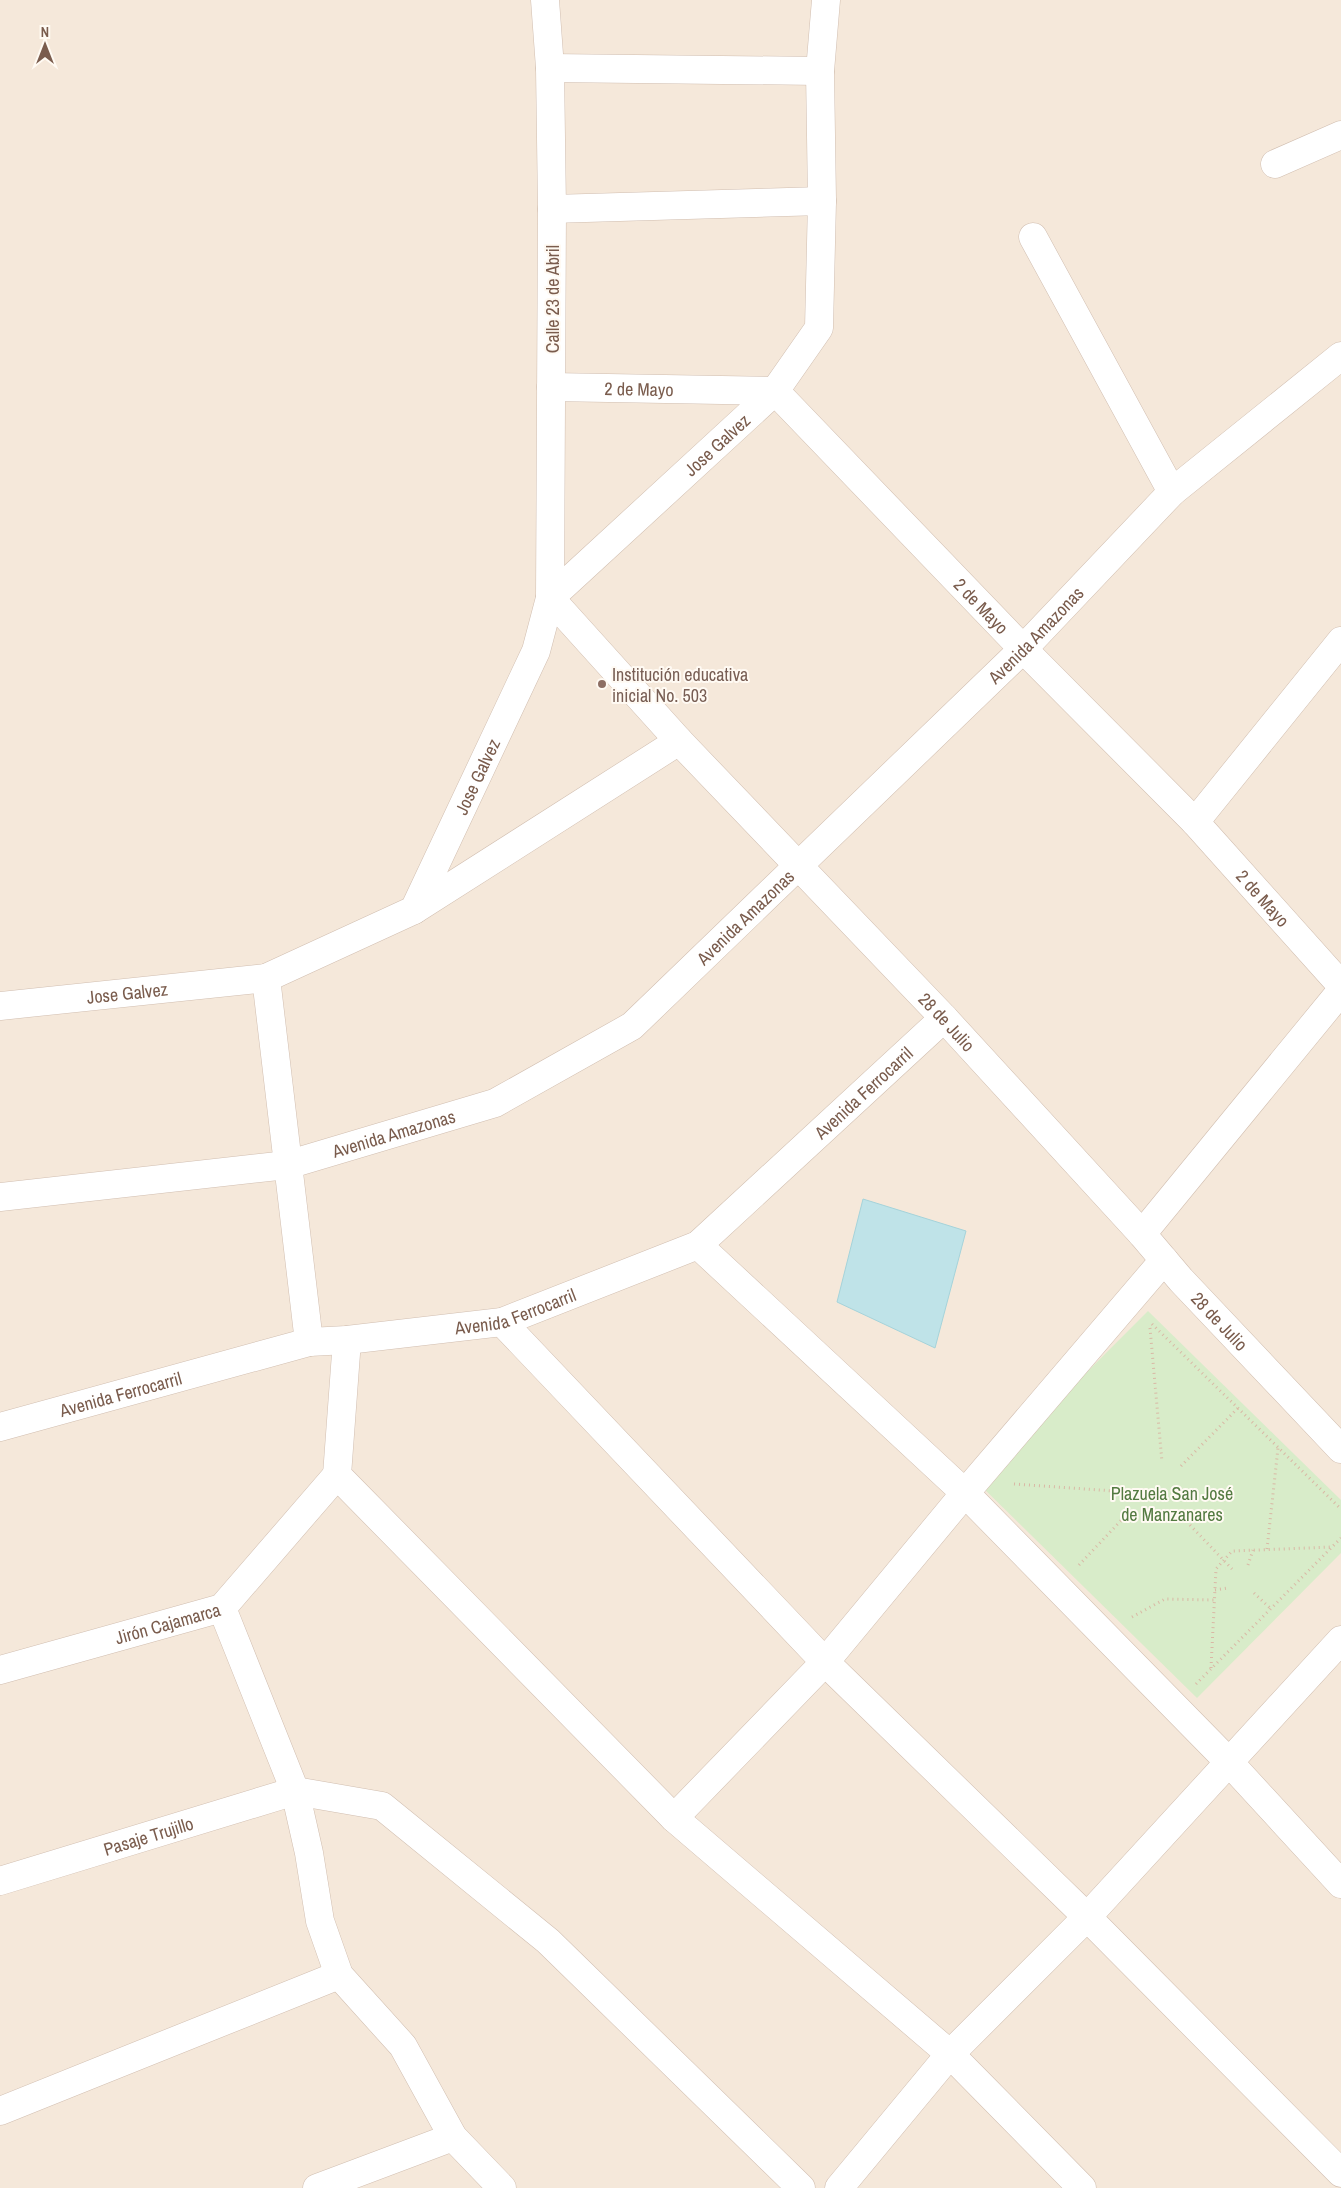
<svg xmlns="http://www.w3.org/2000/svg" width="1341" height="2188" viewBox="0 0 1341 2188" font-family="'Archivo Narrow',sans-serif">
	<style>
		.residential { fill: #f5e8da }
		.green { fill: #d8ecc9 }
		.water { fill: #bfe3e8; stroke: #a5d3da }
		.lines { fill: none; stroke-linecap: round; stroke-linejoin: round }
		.minor-casing { stroke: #d1beb0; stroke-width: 29 }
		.path { stroke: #d9b8a5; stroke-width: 3; stroke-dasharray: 1 4; stroke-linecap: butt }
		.minor { stroke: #fff; stroke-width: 28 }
		.education-dot { fill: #8d6e63; stroke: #fffaf3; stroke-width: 2 }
		.labels { text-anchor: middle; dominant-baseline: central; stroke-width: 4; stroke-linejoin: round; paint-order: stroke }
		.street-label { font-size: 18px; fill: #7a5c4d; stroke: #fffaf3 }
		.education-label { font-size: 18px; fill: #785e54; stroke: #fffaf3; text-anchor: start }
		.park-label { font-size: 18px; fill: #537a41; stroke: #fffaf3 }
	</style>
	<rect width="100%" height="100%" fill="#fdf6ec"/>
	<!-- residential -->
	<rect class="residential" x="0" y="0" width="1341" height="2188"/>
	<!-- green -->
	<polygon class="green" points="1148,1311 1341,1500 1341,1553 1197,1698 977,1482"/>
	<!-- water -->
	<polygon class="water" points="863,1199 966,1231 935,1348 837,1302"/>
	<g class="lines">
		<defs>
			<g id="minor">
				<path id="s1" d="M 545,0 L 550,68 L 552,209 L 550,598 L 679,741 L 944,1018 L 1142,1234 L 1181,1280 L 1341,1449"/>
				<polyline points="550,68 820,71"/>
				<polyline points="1275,164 1341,135"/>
				<polyline points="552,209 822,201"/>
				<polyline points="1033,237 1172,492"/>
				<path id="s2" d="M 551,387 L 775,391 L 1023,649 L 1195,822 L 1341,985"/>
				<polyline points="1195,822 1341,641"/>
				<polyline points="414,910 679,741"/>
				<polyline points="266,978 309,1342"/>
				<path id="s3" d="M 0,1006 L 266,978 L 414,910 L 536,651 L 550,598 L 775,391 L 819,328 L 822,201 L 820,71 L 826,0"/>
				<path id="s4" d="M 0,1197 L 287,1165 L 495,1103 L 632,1026 L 1023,649 L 1172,492 L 1341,356"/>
				<polyline points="1142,1234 1341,991"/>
				<polyline points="698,1245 965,1493 1228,1761 1341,1884"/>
				<polyline points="502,1322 825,1662 1087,1917 1341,2173"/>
				<polyline points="347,1340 337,1475 674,1818 950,2054 1082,2188"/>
				<path id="s5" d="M 0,1427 L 309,1342 L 347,1340 L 502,1322 L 698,1245 L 944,1018"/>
				<polyline points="222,1608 295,1791 309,1853 320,1921 339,1975 403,2046 453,2137 502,2188"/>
				<path id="s6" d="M 0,1670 L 222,1608 L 337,1475"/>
				<polyline points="674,1818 825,1662 965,1493 1164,1260"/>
				<path id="s7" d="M 0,1881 L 295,1791 L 382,1806 L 548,1941 L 801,2188"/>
				<polyline points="0,2111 339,1975"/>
				<polyline points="317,2188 453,2137"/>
				<polyline points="839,2188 950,2054 1087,1917 1341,1640"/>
			</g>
		</defs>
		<!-- minor casing -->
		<use href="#minor" class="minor-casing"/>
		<!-- path -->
		<g class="path">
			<polyline points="1152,1324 1341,1509"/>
			<polyline points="1150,1328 1162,1462"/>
			<polyline points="1181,1466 1238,1408"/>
			<polyline points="1014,1484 1128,1492"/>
			<polyline points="1190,1525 1232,1569"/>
			<polyline points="1267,1549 1278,1448"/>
			<polyline points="1079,1565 1130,1511"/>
			<polyline points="1248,1565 1253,1550"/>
			<polyline points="1215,1590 1228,1588"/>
			<polyline points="1254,1593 1271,1609"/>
			<polyline points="1132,1617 1165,1599 1214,1600"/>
			<polyline points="1211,1668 1216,1569 1232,1551 1332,1547"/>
			<polyline points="1196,1684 1341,1538"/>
		</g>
		<!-- minor -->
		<use href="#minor" class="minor"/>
	</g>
	<!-- markers -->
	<circle class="education-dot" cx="602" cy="684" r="5"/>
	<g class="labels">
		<!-- street labels -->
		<g class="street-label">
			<text transform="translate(552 299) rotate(-90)">Calle 23 de Abril</text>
			<text stroke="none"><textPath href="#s2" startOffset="88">2 de Mayo</textPath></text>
			<text stroke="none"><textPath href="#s3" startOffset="998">Jose Galvez</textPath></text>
			<text stroke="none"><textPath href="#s2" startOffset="522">2 de Mayo</textPath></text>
			<text stroke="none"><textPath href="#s4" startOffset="1225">Avenida Amazonas</textPath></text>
			<text stroke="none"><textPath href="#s3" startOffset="578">Jose Galvez</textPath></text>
			<text stroke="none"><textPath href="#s2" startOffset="928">2 de Mayo</textPath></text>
			<text stroke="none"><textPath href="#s4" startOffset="820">Avenida Amazonas</textPath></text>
			<text stroke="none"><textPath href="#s3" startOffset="128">Jose Galvez</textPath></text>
			<text stroke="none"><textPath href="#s1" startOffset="1179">28 de Julio</textPath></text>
			<text stroke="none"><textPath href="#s5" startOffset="950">Avenida Ferrocarril</textPath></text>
			<text stroke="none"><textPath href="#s4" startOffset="400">Avenida Amazonas</textPath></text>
			<text stroke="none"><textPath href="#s5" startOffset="530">Avenida Ferrocarril</textPath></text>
			<text stroke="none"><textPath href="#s1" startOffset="1584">28 de Julio</textPath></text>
			<text stroke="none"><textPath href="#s5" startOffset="125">Avenida Ferrocarril</textPath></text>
			<text stroke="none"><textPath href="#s6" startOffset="174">Jirón Cajamarca</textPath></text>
			<text stroke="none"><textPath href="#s7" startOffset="155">Pasaje Trujillo</textPath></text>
		</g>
		<!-- education labels -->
		<g class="education-label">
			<text x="612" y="674">Institución educativa<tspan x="612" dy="21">inicial No. 503</tspan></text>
		</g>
		<!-- park labels -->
		<g class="park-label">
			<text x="1172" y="1493">Plazuela San José<tspan x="1172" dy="21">de Manzanares</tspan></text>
		</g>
	</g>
	<!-- north arrow -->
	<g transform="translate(45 45)" stroke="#fffaf3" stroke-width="4" paint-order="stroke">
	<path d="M0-4L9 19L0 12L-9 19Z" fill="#7a5c4d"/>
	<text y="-8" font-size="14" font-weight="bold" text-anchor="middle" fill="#7a5c4d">N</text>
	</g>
</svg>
